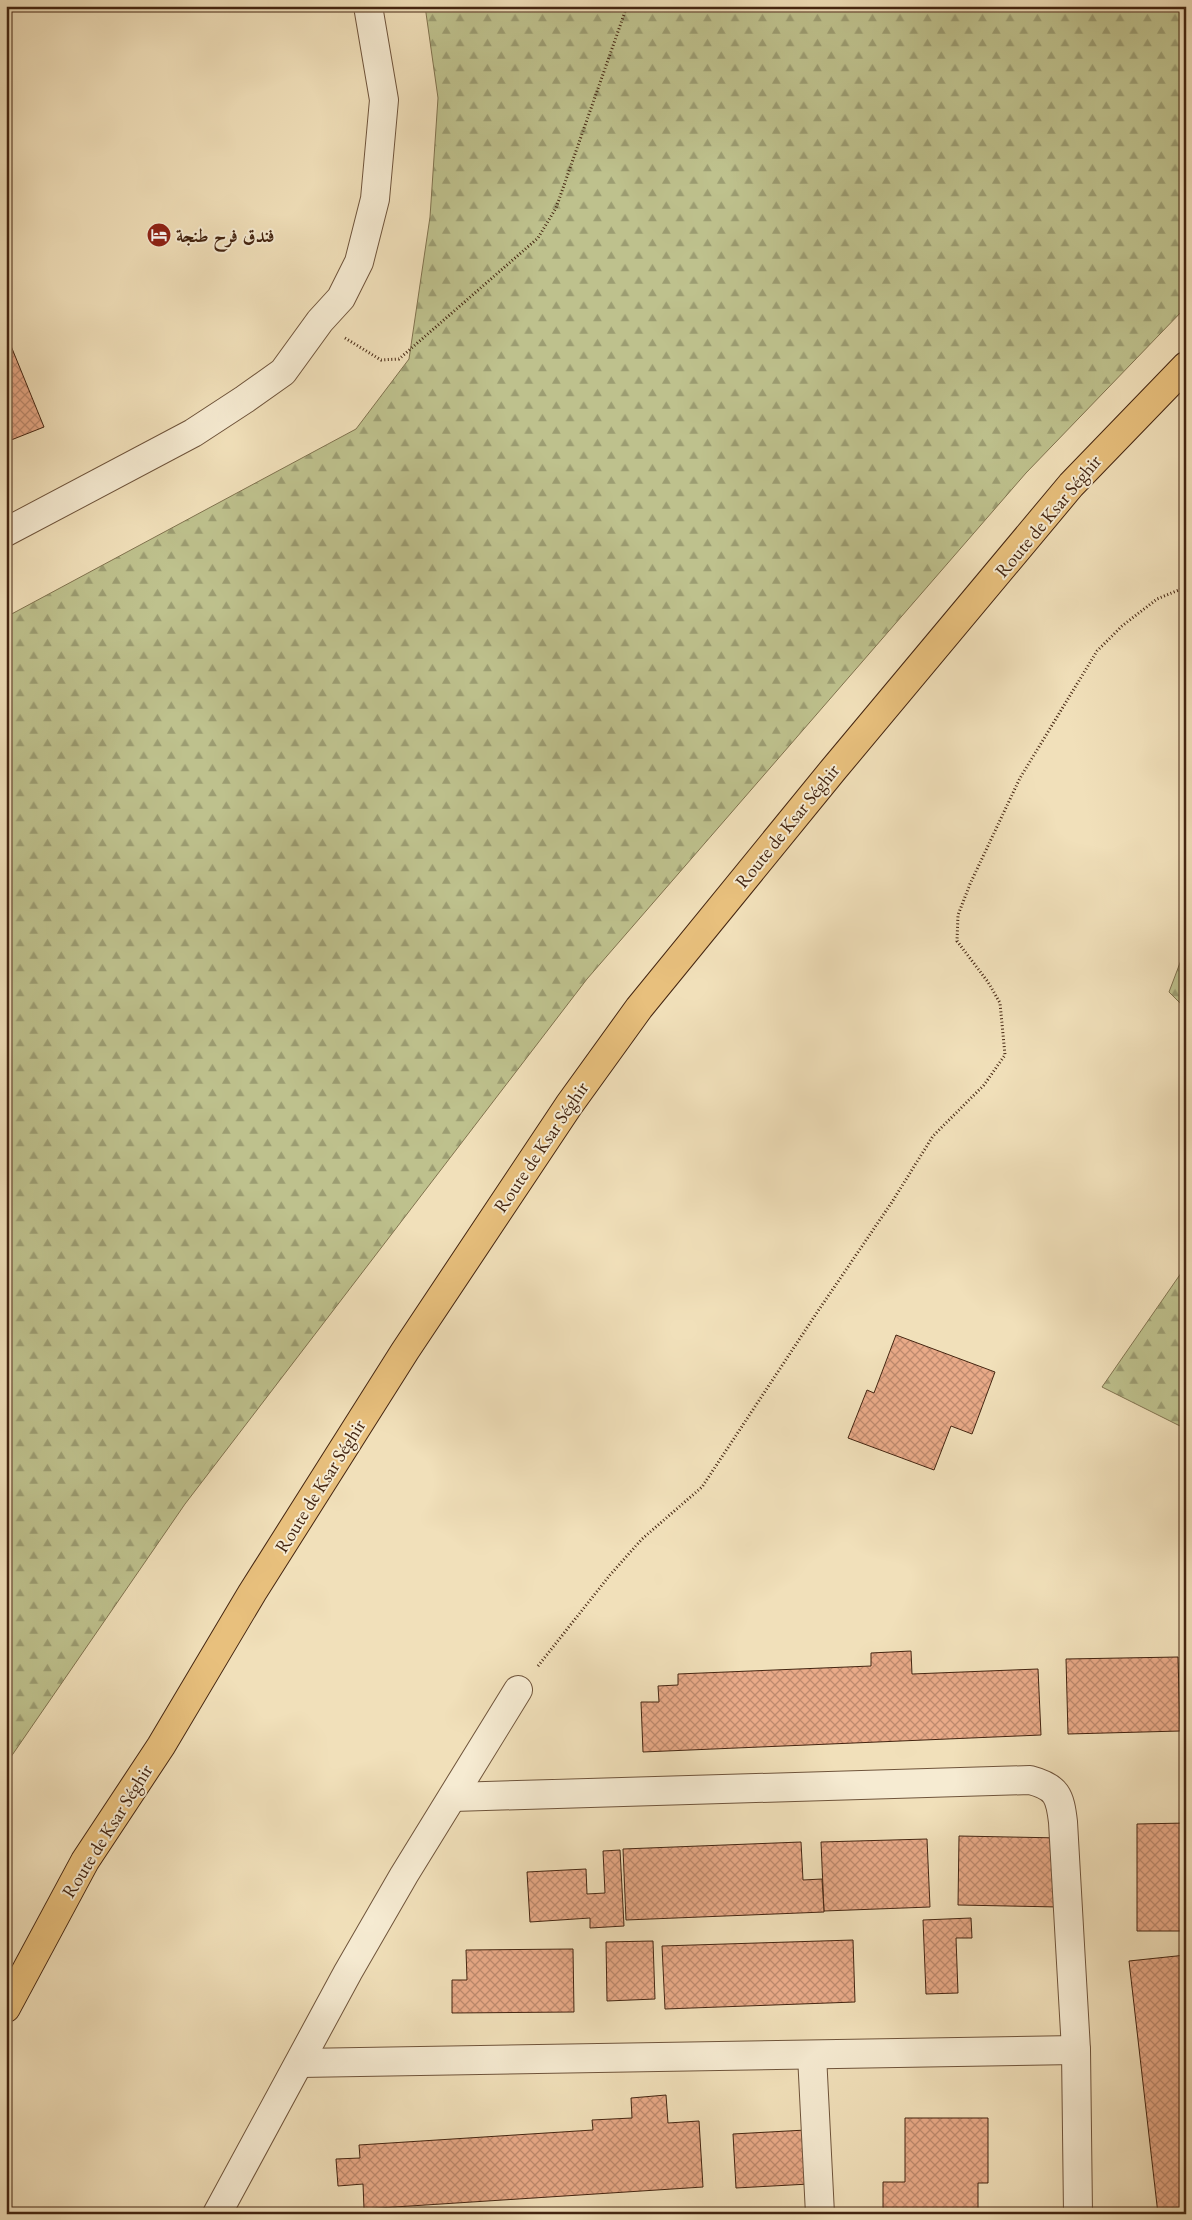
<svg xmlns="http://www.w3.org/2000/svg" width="1192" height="2220" viewBox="0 0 1192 2220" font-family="'EB Garamond',Amiri,serif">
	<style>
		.forest { fill: url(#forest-firs); stroke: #81734f }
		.building { fill: url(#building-cross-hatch); stroke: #442511 }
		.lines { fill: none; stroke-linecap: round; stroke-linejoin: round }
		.minor-casing { stroke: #6f543b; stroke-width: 30 }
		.primary-casing { stroke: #442511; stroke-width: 30 }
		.path { stroke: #442511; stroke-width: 3; stroke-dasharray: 1 2.5; stroke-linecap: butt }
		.minor { stroke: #f6ebd2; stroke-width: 28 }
		.primary { stroke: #e8c07d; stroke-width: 28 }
		.labels { text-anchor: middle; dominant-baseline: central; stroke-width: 4; stroke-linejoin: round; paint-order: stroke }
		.poi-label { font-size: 19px; font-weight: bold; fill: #442511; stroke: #f6ebd2; text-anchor: start }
		.street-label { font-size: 19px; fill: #442511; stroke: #f6ebd2 }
	</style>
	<defs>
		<pattern id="forest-firs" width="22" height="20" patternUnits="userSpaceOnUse" patternTransform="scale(1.25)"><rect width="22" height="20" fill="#bec18d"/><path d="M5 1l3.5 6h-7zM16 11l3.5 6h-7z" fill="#9c9d72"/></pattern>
		<pattern id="building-cross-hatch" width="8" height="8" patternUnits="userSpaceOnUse" patternTransform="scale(1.25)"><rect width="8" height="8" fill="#e9aa88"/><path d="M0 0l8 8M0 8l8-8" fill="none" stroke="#be8a6e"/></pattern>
	</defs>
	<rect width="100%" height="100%" fill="#f1e0ba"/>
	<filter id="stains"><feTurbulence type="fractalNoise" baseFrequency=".004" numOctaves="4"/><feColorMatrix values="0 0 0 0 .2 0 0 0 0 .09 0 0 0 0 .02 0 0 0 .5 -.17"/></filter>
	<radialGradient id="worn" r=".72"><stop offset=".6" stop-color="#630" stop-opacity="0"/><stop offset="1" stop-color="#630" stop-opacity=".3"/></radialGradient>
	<!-- forest -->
	<g class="forest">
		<polygon points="425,6 1186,6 1186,307 1026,473 587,979 185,1504 6,1764 6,617 356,429 409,359 430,217 438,98"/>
		<polygon points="1186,947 1186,1009 1169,992"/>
		<polygon points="1186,1266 1186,1429 1102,1387"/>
	</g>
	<!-- building -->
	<g class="building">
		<polygon points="11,346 44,427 6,442 6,348"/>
		<polygon points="896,1335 995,1372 972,1434 951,1426 934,1470 848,1438 867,1390 874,1393"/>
		<polygon points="911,1651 912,1674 1038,1669 1041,1735 643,1752 641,1702 659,1702 658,1686 678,1685 678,1674 871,1666 871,1653"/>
		<polygon points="1178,1657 1180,1731 1068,1734 1066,1659"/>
		<polygon points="1186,1823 1186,1931 1137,1931 1137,1824"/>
		<polygon points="959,1836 1061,1838 1059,1907 958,1905"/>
		<polygon points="927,1839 930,1907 824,1911 821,1842"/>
		<polygon points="801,1842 803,1880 822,1879 824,1912 626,1920 623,1849"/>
		<polygon points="620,1850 624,1926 590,1928 590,1918 530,1922 527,1872 586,1869 587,1894 605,1893 603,1851"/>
		<polygon points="971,1918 972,1938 956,1938 958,1993 926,1994 923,1920"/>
		<polygon points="853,1940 855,2002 665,2009 662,1946"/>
		<polygon points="653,1941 655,1999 607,2001 606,1942"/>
		<polygon points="573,1949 574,2012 452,2013 452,1980 467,1980 466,1950"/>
		<polygon points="1186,1955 1186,2214 1158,2214 1129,1961"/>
		<polygon points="666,2095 668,2123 699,2121 703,2187 364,2209 363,2184 338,2186 336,2159 360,2158 359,2145 593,2130 592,2120 632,2118 631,2098"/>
		<polygon points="905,2118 988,2118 988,2183 978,2183 978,2214 883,2214 883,2182 905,2182"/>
		<polygon points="806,2130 809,2184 736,2188 733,2134"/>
	</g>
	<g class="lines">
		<defs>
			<g id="minor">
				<polyline points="6,532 193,433 245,399 283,372 320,321 341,298 359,262 375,199 384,100 368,6"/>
				<path d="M 453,1797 L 1030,1780 C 1057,1787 1060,1796 1063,1822 L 1076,2050 L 1078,2214"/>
				<polyline points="812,2055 820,2214"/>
				<polyline points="300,2063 1076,2050"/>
				<polyline points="217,2214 348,1972 404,1875 518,1690"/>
			</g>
			<polyline id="primary" points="6,2008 85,1861 161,1746 252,1593 405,1351 569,1105 639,1008 833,770 1071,485 1186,366"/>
		</defs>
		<!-- minor casing -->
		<use href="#minor" class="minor-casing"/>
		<!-- primary casing -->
		<use href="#primary" class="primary-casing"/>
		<!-- path -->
		<g class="path">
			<polyline points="345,338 381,360 399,359 538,238 556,208 627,6"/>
			<polyline points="538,1666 610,1575 642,1539 702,1487 816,1314 892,1202 933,1136 984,1085 1005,1055 1000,1003 988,982 957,941 958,915 970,884 1020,778 1097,651 1122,626 1157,599 1186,587"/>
		</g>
		<!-- minor -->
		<use href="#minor" class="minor"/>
		<!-- primary -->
		<use href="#primary" class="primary"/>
	</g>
	<!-- icons -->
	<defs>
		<symbol id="hotel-disc" viewBox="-11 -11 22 22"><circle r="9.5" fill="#8f2418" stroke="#f6ebd2"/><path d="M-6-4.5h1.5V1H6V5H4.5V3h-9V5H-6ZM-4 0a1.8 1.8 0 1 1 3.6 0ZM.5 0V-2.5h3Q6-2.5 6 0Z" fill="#fff"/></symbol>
	</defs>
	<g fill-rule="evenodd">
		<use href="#hotel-disc" x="145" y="221" width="28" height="28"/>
	</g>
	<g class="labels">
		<!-- poi labels -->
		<g class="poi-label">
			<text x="176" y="235">فندق فرح طنجة</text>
		</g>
		<!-- street labels -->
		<g class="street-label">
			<text transform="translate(1048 516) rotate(-50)">Route de Ksar Séghir</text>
			<text transform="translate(787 826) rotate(-51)">Route de Ksar Séghir</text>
			<text transform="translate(541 1147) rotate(-56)">Route de Ksar Séghir</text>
			<text transform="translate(320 1486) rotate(-58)">Route de Ksar Séghir</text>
			<text transform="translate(107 1831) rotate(-58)">Route de Ksar Séghir</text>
		</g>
	</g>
	<!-- margin -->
	<rect width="1192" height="2220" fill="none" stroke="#f1e0ba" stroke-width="25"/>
	<rect x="8" y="8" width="1177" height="2205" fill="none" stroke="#442511" stroke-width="2.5"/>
	<rect x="12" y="12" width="1167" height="2195" fill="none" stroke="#442511"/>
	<rect width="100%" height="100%" filter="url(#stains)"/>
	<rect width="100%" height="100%" fill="url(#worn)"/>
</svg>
